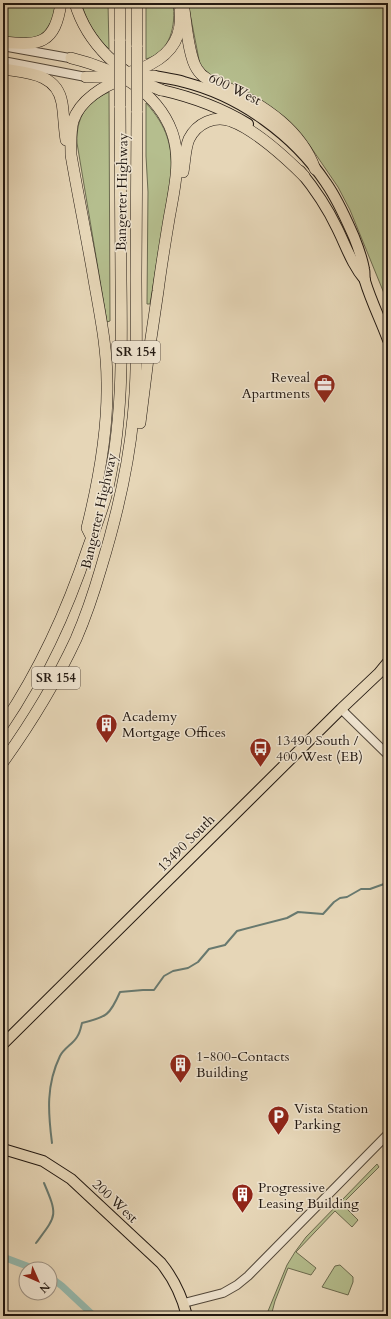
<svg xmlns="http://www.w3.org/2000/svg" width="391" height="1319" viewBox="0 0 391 1319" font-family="Cardo,serif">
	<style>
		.green { fill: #b5be8e; stroke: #6c6b50 }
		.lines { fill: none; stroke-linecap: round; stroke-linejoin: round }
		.stream { stroke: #68796f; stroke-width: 2 }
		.canal { stroke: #96b9ad; stroke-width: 7 }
		.minor-casing { stroke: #53483a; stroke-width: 10 }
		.major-casing { stroke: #221811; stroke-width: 12 }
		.highway-casing { stroke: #221811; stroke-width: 12 }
		.minor { stroke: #efe4d0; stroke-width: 8 }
		.major { stroke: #e6d6b7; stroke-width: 10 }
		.highway { stroke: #e6d6b7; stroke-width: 11 }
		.highway-bridge-casing { stroke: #221811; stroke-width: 12; stroke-linecap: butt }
		.highway-bridge { stroke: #e6d6b7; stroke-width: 11 }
		.labels { text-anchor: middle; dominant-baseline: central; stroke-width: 3; stroke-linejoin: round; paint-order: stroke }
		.shield { fill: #efe4d0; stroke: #60554a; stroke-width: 1 }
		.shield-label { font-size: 13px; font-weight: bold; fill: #221811 }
		.street-label { font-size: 14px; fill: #221811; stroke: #efe4d0 }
		.poi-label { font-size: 14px; fill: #221811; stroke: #efe4d0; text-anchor: start }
	</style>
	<rect width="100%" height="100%" fill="#e6d6b7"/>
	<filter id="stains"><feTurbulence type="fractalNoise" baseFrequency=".005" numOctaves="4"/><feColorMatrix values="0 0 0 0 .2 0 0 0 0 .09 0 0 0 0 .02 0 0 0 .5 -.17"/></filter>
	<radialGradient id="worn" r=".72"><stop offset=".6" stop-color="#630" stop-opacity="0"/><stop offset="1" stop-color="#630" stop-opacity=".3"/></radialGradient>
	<!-- green -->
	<g class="green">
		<polygon points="3,3 56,3 53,19 45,31 40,35 28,40 3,37"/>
		<path d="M 81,3 L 108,3 L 109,49 C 95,36 87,21 81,3 Z"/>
		<path d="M 146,3 L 173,3 C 176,25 171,52 146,59 Z"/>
		<polygon points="188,3 388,3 388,303 350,210 338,187 308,143 210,76 200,65"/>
		<path d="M 109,92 L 110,321 L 107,322 L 77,143 C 76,118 86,102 109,92 Z"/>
		<path d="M 146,103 C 167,126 173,146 171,177 L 150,304 L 147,304 L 148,192 L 146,156 Z"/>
		<polygon points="377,1164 379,1167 342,1204 358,1220 352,1227 335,1211 296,1252 316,1268 311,1275 288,1268 275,1301 271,1316 266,1316 287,1265 295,1252 306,1237"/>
		<polygon points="340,1265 353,1277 353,1282 348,1295 322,1287 335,1266"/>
	</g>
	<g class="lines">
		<!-- stream -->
		<g class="stream">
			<path d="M 52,1143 C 48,1112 46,1085 60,1056 C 64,1048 73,1044 77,1037 C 80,1033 81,1027 82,1023 C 107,1017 110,1015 120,992 L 143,990 L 154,990 L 164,976 L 173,971 L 188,968 L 198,962 L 209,949 L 225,945 L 237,931 L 287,918 L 298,912 L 323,914 L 334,902 L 340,898 L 347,897 L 361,889 L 370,889 L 384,884 L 388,886"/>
			<path d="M 36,1243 C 57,1215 58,1216 44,1183"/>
			<polyline points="3,1281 7,1276"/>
		</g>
		<!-- canal -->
		<g class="canal">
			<polyline points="3,1257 35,1269"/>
			<polyline points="50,1277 62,1286 94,1316"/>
		</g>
		<defs>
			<g id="minor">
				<polyline points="8,47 75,59"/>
				<polyline points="3,61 91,78"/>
				<polyline points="341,709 388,755"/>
				<polyline points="184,1303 223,1293 237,1285 248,1276 388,1134"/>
			</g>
			<g id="major">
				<path d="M 154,76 C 164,78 174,79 184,82 C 240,96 294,135 326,183 C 338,200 346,219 354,237 C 358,247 362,258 364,269 C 365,273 364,277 365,281 C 371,301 381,321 388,340"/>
				<path d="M 161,90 C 192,97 220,107 248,124"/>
				<path d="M 300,171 C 314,188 327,207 337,228 C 346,246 352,265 365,280"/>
				<polyline points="3,1044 341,709 379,673 388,662"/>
				<path d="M 3,1149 L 43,1161 L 71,1179 L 161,1263 C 174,1279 182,1296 187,1316"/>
			</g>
			<g id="highway">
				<path d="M 75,3 C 87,44 122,76 161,90"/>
				<polyline points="120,3 120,41"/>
				<polyline points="137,3 137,47"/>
				<path d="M 183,3 C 186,20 188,56 197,69 C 204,81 218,83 230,89 C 266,107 301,130 315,169"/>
				<path d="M 3,42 C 40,46 55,44 61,3"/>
				<path d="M 71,58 C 112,68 156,89 172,132 C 182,160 174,190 169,219 C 165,243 161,267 158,291 C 151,335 145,379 140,423"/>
				<path d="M 3,69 C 27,73 57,73 62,103 C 64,115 64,128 66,140"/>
				<path d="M 86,77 C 126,78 186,64 180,11"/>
				<path d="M 183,172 C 185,161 185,148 189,139 C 197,123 215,115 231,121 C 254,129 286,158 304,176"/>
				<path d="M 92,538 L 87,528 C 99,480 108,432 107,382 C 107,345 99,310 93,274 C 86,234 78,195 71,155 C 71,144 70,132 73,121 C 80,100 103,86 123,79 C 133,76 144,77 154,76"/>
				<path d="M 3,725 C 40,670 67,611 88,548 C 94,531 101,514 106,496 C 123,426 122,353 121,281 C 121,223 120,165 120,106"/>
				<path d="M 3,762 C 31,723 56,682 76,639 C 86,616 94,592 101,568 C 116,519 128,470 133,418 C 138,371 136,323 136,275 C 136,221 137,166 137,111"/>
			</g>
		</defs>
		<!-- minor casing -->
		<use href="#minor" class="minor-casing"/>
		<!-- major casing -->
		<use href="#major" class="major-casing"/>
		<!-- highway casing -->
		<use href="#highway" class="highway-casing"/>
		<!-- minor -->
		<use href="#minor" class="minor"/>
		<!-- major -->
		<use href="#major" class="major"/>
		<!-- highway -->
		<use href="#highway" class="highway"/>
		<defs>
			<g id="highway-bridge">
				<polyline points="120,41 120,106"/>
				<polyline points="137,47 137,111"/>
			</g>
		</defs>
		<!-- highway-bridge casing -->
		<use href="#highway-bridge" class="highway-bridge-casing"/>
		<!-- highway-bridge -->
		<use href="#highway-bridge" class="highway-bridge"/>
	</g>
	<!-- icons -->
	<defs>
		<symbol id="office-pin" viewBox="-11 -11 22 30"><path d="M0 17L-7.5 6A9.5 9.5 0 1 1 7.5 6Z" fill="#8f2418" stroke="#efe4d0"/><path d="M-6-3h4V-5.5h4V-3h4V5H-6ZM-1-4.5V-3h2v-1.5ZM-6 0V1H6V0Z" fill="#fff"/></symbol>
		<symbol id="building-pin" viewBox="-11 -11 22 30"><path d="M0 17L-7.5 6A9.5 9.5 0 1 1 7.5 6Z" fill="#8f2418" stroke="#efe4d0"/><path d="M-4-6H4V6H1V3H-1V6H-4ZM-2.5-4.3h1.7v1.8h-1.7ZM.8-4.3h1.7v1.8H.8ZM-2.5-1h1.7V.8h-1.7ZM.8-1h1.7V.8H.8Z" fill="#fff"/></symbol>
		<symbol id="bus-pin" viewBox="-11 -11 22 30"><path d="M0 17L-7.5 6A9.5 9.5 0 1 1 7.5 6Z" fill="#8f2418" stroke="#efe4d0"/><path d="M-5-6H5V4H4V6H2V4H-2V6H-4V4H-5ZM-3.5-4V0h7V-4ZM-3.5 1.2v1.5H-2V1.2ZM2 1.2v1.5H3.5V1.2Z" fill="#fff"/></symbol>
		<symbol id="parking-pin" viewBox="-11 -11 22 30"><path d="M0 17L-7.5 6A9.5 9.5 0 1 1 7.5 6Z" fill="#8f2418" stroke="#efe4d0"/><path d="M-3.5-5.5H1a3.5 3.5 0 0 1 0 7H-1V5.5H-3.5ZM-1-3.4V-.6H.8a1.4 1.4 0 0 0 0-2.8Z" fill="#fff"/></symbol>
	</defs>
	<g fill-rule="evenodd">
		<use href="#office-pin" x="312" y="372" width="25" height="34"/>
		<use href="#building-pin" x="94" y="712" width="25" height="34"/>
		<use href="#bus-pin" x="248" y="736" width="25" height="34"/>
		<use href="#building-pin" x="168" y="1052" width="25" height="34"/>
		<use href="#parking-pin" x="266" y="1104" width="25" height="34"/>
		<use href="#building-pin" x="230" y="1182" width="25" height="34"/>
	</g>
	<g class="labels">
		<!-- shield labels -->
		<g class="shield">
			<rect x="112" y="341" width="48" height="22" rx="3"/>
			<rect x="32" y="667" width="48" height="22" rx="3"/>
		</g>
		<g class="shield-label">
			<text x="136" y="352">SR 154</text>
			<text x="56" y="678">SR 154</text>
		</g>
		<!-- street labels -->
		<g class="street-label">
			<text transform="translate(235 89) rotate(26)">600 West</text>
			<text transform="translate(122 192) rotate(-89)">Bangerter Highway</text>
			<text transform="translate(99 511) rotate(-77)">Bangerter Highway</text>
			<text transform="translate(186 843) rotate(-45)">13490 South</text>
			<text transform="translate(115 1201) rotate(43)">200 West</text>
		</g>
		<!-- poi labels -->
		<g class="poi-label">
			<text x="310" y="377" text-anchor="end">Reveal<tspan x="310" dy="16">Apartments</tspan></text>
			<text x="122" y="716">Academy<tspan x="122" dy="16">Mortgage Offices</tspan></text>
			<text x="276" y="740">13490 South /<tspan x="276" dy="16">400 West (EB)</tspan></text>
			<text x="196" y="1056">1-800-Contacts<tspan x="196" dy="16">Building</tspan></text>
			<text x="294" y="1108">Vista Station<tspan x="294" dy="16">Parking</tspan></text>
			<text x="258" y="1187">Progressive<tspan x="258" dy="16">Leasing Building</tspan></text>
		</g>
	</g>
	<!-- margin -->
	<rect width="391" height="1319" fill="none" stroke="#e6d6b7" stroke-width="16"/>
	<rect x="4" y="4" width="383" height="1311" fill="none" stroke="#221811" stroke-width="2"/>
	<rect x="8" y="8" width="375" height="1303" fill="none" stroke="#221811"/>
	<!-- north arrow -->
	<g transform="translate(38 1281) rotate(135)"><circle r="19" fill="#efe4d0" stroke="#9d9284"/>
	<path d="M0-3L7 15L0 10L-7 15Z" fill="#8f2418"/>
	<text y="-6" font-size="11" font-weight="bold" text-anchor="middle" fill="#221811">N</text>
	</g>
	<rect width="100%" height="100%" filter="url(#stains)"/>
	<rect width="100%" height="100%" fill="url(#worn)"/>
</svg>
